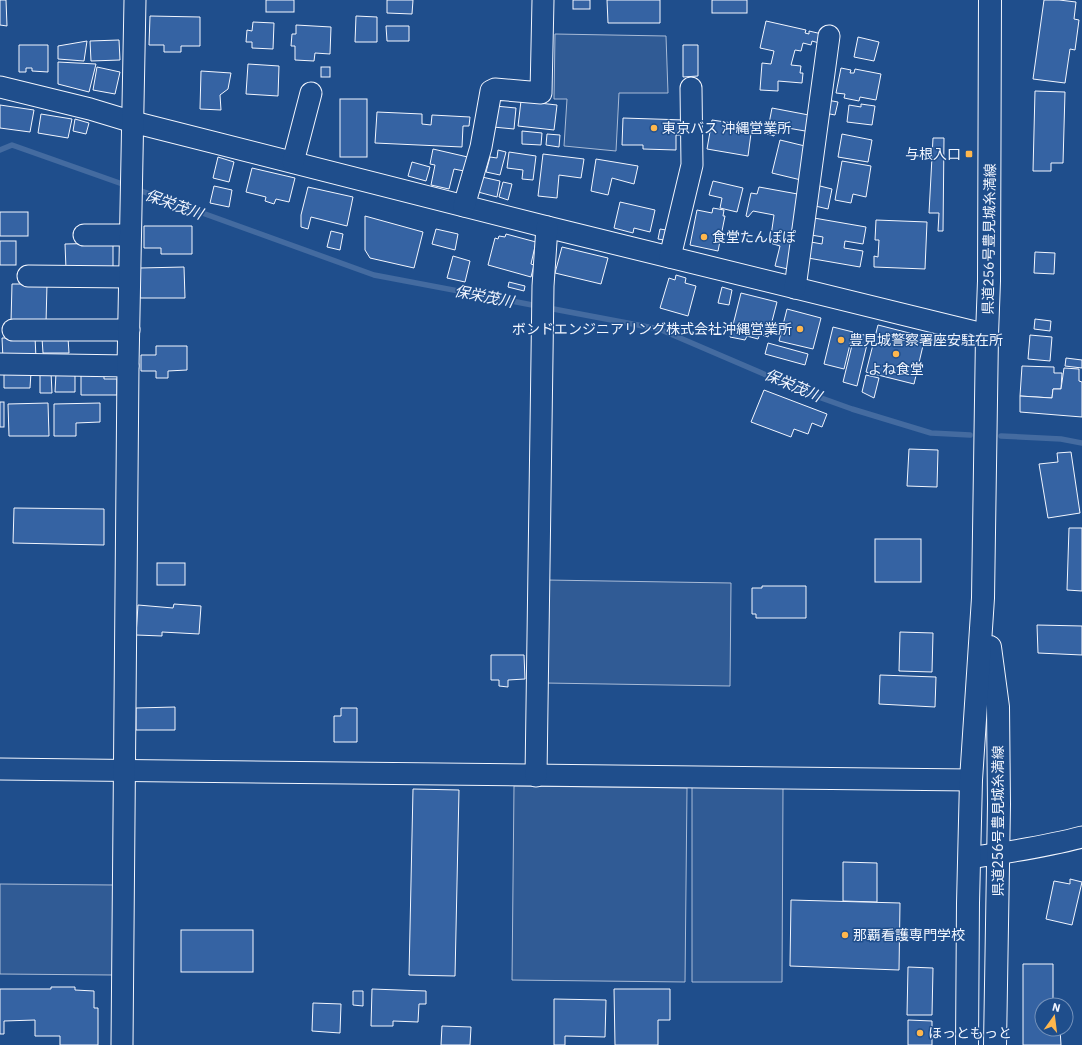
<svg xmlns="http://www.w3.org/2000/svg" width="1082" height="1045" viewBox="0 0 1082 1045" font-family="'IBM Plex Sans','Noto Sans JP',sans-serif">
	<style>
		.built { fill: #305b95; stroke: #a8bbd7 }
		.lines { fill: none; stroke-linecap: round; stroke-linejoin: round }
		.stream { stroke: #446ba0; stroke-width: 5.5 }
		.building { fill: #3563a3; stroke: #f2f6ff }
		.minor-casing { stroke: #f2f6ff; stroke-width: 23 }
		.major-casing { stroke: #f2f6ff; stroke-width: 24 }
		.minor { stroke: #1f4e8c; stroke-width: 21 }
		.major { stroke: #1f4e8c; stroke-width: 22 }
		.poi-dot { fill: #ffb74d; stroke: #1f4e8c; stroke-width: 1.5 }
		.labels { text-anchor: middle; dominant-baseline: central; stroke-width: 3; stroke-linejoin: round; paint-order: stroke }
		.poi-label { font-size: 14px; fill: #f2f6ff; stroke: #1f4e8c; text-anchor: start }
		.street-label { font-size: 14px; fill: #f2f6ff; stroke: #1f4e8c }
		.water-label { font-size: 15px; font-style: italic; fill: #f2f6ff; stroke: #1f4e8c }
	</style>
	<rect width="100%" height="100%" fill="#1f4e8c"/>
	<!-- built -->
	<g class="built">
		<polygon points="555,34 666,36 668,93 619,93 616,151 564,146 567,99 554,99"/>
		<polygon points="546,580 731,583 730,686 545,683"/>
		<polygon points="514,786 687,788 685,982 512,980"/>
		<polygon points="692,786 783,787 782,982 692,982"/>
		<polygon points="0,884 114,885 113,975 0,974"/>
	</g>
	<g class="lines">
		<!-- stream -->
		<g class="stream">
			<polyline points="0,150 12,145 128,186"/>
			<polyline points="136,189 374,275 659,329 813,395 852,409 931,433 970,435"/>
			<polyline points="1001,436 1061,439 1082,443"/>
		</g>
	</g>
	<!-- building -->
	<g class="building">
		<polygon points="0,0 6,0 7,26 0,25"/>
		<rect x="266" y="0" width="28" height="12"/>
		<polygon points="387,0 413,0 412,14 387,13"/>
		<rect x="573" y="0" width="17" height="9"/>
		<polygon points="607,0 660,0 660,23 608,23"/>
		<rect x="712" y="0" width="35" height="13"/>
		<polygon points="1044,0 1059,0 1076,2 1074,19 1079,20 1075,50 1070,49 1065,83 1033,79"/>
		<polygon points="150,16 200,17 200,46 181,46 181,52 164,52 164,45 149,45"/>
		<polygon points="356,16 377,17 377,42 355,42"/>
		<polygon points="766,21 806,30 805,33 809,34 809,31 822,34 819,43 812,41 811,45 803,43 801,51 795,50 791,65 801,66 800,73 803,73 802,83 778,81 778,91 760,90 762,63 771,64 774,51 760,48"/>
		<polygon points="253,22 274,23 273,49 252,48 252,42 246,42 247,30 252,31"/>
		<polygon points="296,25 331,27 330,54 315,53 314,61 295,60 295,46 291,46 292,34 296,34"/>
		<polygon points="386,26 409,26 409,41 387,41"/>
		<polygon points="858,37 879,42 874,61 854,57"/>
		<polygon points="119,40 120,60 91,61 90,41"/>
		<polygon points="87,41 84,61 58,59 58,46"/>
		<polygon points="19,45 48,45 48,72 32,71 32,68 26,68 26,72 19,72"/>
		<polygon points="683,45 698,45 698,76 683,77"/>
		<polygon points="58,62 96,64 89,92 58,84"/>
		<polygon points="248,64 279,66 278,96 246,94"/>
		<polygon points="97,67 120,72 115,94 93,90"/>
		<rect x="321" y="67" width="9" height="10"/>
		<polygon points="841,68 851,70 850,73 854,73 855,69 881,74 876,100 860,97 859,101 844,98 845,94 836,93"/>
		<polygon points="201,71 231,73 228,89 220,95 221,110 200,109"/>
		<polygon points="1035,91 1065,92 1063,163 1051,163 1051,171 1033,171"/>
		<rect x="340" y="99" width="27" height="58"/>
		<polygon points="827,100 838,102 835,115 825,113"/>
		<polygon points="521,101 557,105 554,130 518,126"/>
		<polygon points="861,104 875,106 872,125 847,122 849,105 861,107"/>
		<polygon points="0,105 34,110 30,132 0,128"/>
		<polygon points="495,106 516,108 514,129 493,127"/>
		<polygon points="772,108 814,116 811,132 776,126 774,136 767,134"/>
		<polygon points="377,112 422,114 422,124 431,125 432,115 470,117 469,126 463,126 462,147 375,143"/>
		<polygon points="41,114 72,119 68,138 38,133"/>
		<polygon points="623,118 685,120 685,135 676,135 676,150 643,149 643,145 622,145"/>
		<polygon points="75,119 89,123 86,134 73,131"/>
		<polygon points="712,120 752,126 748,156 707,149"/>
		<polygon points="522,131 542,133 541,145 522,144"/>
		<polygon points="547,134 560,135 559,147 546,145"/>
		<polygon points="842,134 872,140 868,162 838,157"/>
		<polygon points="933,138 944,138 943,231 938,231 939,213 929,213"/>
		<polygon points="780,140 809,147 801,180 772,173"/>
		<polygon points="433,149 472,158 469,172 454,169 449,189 431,185 435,165 430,164"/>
		<polygon points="498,150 506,152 500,175 486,172 490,157 497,158"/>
		<polygon points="509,152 536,156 533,180 522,179 523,170 507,168"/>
		<polygon points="543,154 584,159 581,178 559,175 557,198 538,196"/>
		<polygon points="218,157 234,162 229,182 213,178"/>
		<polygon points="596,159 638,166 634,184 612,178 608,195 591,191"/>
		<polygon points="842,161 871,166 866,197 853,194 851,203 835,200"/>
		<polygon points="412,162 430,167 426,181 408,176"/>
		<polygon points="252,168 295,178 289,202 276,199 274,204 265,201 266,197 246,192"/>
		<polygon points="482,177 500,181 497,197 478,192"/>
		<polygon points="713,181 743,188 737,212 720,208 722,198 709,195"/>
		<polygon points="503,182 512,184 508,200 499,197"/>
		<polygon points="816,185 832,189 828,209 811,205"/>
		<polygon points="214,186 232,190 229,207 210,203"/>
		<polygon points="308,187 353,197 347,226 311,217 308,229 301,227 301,215"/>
		<polygon points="759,187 803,195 792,270 775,266 780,246 770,243 774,215 753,211 748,217 746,216 751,193 757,194"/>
		<polygon points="620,202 655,210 650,232 634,228 633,233 614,228"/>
		<polygon points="713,208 724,210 723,216 725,216 718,251 690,245 697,210 712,213"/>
		<rect x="0" y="212" width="28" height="24"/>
		<polygon points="365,216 423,232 414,268 370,258 365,250"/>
		<polygon points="814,218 866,227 863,244 845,241 844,248 863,251 860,267 808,258 811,242 822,244 823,237 811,235"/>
		<polygon points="876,220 927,222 925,269 874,267 874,256 878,257 879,240 875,240"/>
		<polygon points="144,226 192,226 192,254 161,254 161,248 144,248"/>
		<polygon points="436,229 458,234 455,250 432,244"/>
		<polygon points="660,229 666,230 664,240 658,239"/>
		<polygon points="331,231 343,234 340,250 327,247"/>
		<polygon points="506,234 536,242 531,264 534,265 531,277 488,265 495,238 498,239 499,236 505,237"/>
		<rect x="0" y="241" width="16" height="24"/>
		<polygon points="113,243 113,269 66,269 65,244"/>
		<polygon points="562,247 608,258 601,284 555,273"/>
		<polygon points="1035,252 1055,253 1054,274 1034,273"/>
		<polygon points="453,256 470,261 465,282 447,278"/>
		<polygon points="184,267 185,298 140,298 140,268"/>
		<polygon points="676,275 686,278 685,283 696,286 688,316 660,308 669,278 675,280"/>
		<polygon points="509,282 525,286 524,291 508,287"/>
		<polygon points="12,284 47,284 46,323 11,322"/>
		<polygon points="722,287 732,290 729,305 718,303"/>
		<polygon points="741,293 777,302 768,337 760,334 758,339 747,336 745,340 730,337"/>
		<polygon points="787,309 821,318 813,349 779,341"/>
		<polygon points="1035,319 1051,321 1050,331 1034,329"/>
		<polygon points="878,325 925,337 914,384 866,372"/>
		<polygon points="833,327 853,332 844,369 824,364"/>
		<polygon points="855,333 869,336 857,386 843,382"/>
		<polygon points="1030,335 1052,337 1050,361 1028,359"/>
		<polygon points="35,337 36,358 3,359 2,338"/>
		<polygon points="42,338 68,338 69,353 43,353"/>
		<polygon points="768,343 808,354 805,365 765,354"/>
		<polygon points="156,346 187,346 187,370 168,371 168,378 156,378 156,371 141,371 141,355 156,355"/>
		<polygon points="1066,358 1082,360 1082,368 1065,366"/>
		<polygon points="1022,366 1054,367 1054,373 1062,373 1061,389 1053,389 1052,398 1020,396"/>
		<polygon points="1064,368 1079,369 1079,381 1082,382 1082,417 1020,412 1020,396 1052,398 1053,389 1061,389"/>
		<polygon points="81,371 91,371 91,376 104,376 104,379 117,379 117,395 81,395"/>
		<polygon points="4,372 31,372 30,388 4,388"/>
		<polygon points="40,372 51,372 52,393 40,393"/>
		<polygon points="56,373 75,373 75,392 55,392"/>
		<polygon points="866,375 879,378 874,398 862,392"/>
		<polygon points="764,390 827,414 822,427 812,423 808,434 794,429 791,437 751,422"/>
		<rect x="0" y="402" width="4" height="25"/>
		<polygon points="48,403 49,436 9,436 8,404"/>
		<polygon points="100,403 100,422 76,423 76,436 54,436 54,404"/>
		<polygon points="909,449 938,450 937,487 907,486"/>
		<polygon points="1071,452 1080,513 1048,518 1039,464 1058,462 1057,453"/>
		<polygon points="14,508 104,509 104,545 13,543"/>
		<polygon points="1069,528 1082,528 1082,591 1067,590"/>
		<rect x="875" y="539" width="46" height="43"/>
		<rect x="157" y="563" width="28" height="22"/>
		<polygon points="762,586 806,586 806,618 756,618 756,614 752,614 752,588 762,588"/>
		<polygon points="174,604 201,606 199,634 162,632 162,636 136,635 138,605 173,608"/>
		<polygon points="1037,625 1082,626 1082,655 1038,653"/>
		<polygon points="900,632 933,633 932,672 899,671"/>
		<polygon points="491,655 524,655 525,679 508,680 508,687 499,686 499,680 491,680"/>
		<polygon points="880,675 936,677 935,707 879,704"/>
		<polygon points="175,707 175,730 136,730 136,708"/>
		<polygon points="341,708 357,708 357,742 334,742 334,716 341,716"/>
		<polygon points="413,789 459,790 455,976 409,975"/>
		<polygon points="843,862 877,863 877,902 843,901"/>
		<polygon points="1070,879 1082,882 1072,925 1046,919 1054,881 1070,884"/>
		<polygon points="791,900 900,903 899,970 790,966"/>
		<rect x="181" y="930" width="72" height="42"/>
		<polygon points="1023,964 1053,964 1053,1005 1042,1005 1042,1029 1060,1029 1061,1045 1023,1045"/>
		<polygon points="908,967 933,968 932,1015 907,1015"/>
		<polygon points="51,987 75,987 75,990 94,991 94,1008 98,1008 98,1045 60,1045 60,1036 35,1036 35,1020 4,1021 4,1034 0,1034 0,989 51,989"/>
		<polygon points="372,989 426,991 426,1004 419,1004 418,1022 393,1021 393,1026 371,1026"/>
		<polygon points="614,989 670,989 670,1020 658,1020 658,1045 615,1045"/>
		<polygon points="353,991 363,991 363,1006 353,1005"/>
		<polygon points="554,999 606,1000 605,1037 565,1036 565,1045 554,1045"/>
		<polygon points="313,1003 341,1004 340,1033 312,1031"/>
		<polygon points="908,1020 932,1021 932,1045 908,1045"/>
		<polygon points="442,1026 471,1027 470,1045 441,1045"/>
	</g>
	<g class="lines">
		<defs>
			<g id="minor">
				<polyline points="0,87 90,109 133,122 547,227 987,335"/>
				<polyline points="293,162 311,93"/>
				<polyline points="464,206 481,147 491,91 495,89 541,93 543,0"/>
				<polyline points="84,235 130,235"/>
				<polyline points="670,257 692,165 691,88"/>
				<polyline points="28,276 129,277"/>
				<polyline points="795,288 829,36"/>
				<polyline points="13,330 129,330"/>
				<polyline points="0,364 128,366"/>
				<polyline points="0,769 971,780"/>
				<polyline points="536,776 543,286 547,227"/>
				<path d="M 970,858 C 1008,852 1045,847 1082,837"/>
				<polyline points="122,1045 128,366 135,0"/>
			</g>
			<g id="major">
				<polyline points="990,647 998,707 999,804 995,1045"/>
				<polyline points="967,1045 968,903 971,780 983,598 987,335 989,281 990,0"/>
			</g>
		</defs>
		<!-- minor casing -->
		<use href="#minor" class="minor-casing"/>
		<!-- major casing -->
		<use href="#major" class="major-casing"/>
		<!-- minor -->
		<use href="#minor" class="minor"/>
		<!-- major -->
		<use href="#major" class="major"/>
	</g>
	<!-- markers -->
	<g class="poi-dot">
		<circle cx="654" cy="128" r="4"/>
		<rect x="965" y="150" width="8" height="8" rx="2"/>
		<circle cx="704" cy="237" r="4"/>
		<circle cx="800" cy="329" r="4"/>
		<circle cx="841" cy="340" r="4"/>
		<circle cx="896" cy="354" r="4"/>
		<circle cx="845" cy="935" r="4"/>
		<circle cx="920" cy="1033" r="4"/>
	</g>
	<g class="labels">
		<!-- poi labels -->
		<g class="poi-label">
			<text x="662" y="128">東京バス 沖縄営業所</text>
			<text x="961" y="154" text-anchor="end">与根入口</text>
			<text x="712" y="237">食堂たんぽぽ</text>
			<text x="792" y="329" text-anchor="end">ボンドエンジニアリング株式会社沖縄営業所</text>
			<text x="849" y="340">豊見城警察署座安駐在所</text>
			<text x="896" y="369" text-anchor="middle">よね食堂</text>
			<text x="853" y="935">那覇看護専門学校</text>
			<text x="928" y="1033">ほっともっと</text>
		</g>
		<!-- street labels -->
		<g class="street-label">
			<text transform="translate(989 239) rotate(-89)">県道256号豊見城糸満線</text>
			<text transform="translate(998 821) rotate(-90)">県道256号豊見城糸満線</text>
		</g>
		<!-- water labels -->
		<g class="water-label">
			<text transform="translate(174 204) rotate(20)">保栄茂川</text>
			<text transform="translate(484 296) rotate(11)">保栄茂川</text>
			<text transform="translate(793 385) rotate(23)">保栄茂川</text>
		</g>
	</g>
	<!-- north arrow -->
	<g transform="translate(1054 1017) rotate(14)"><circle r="19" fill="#1f4e8c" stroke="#7391ba"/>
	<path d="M0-3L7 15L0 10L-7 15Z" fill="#ffb74d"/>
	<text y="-6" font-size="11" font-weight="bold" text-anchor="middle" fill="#f2f6ff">N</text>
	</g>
</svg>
